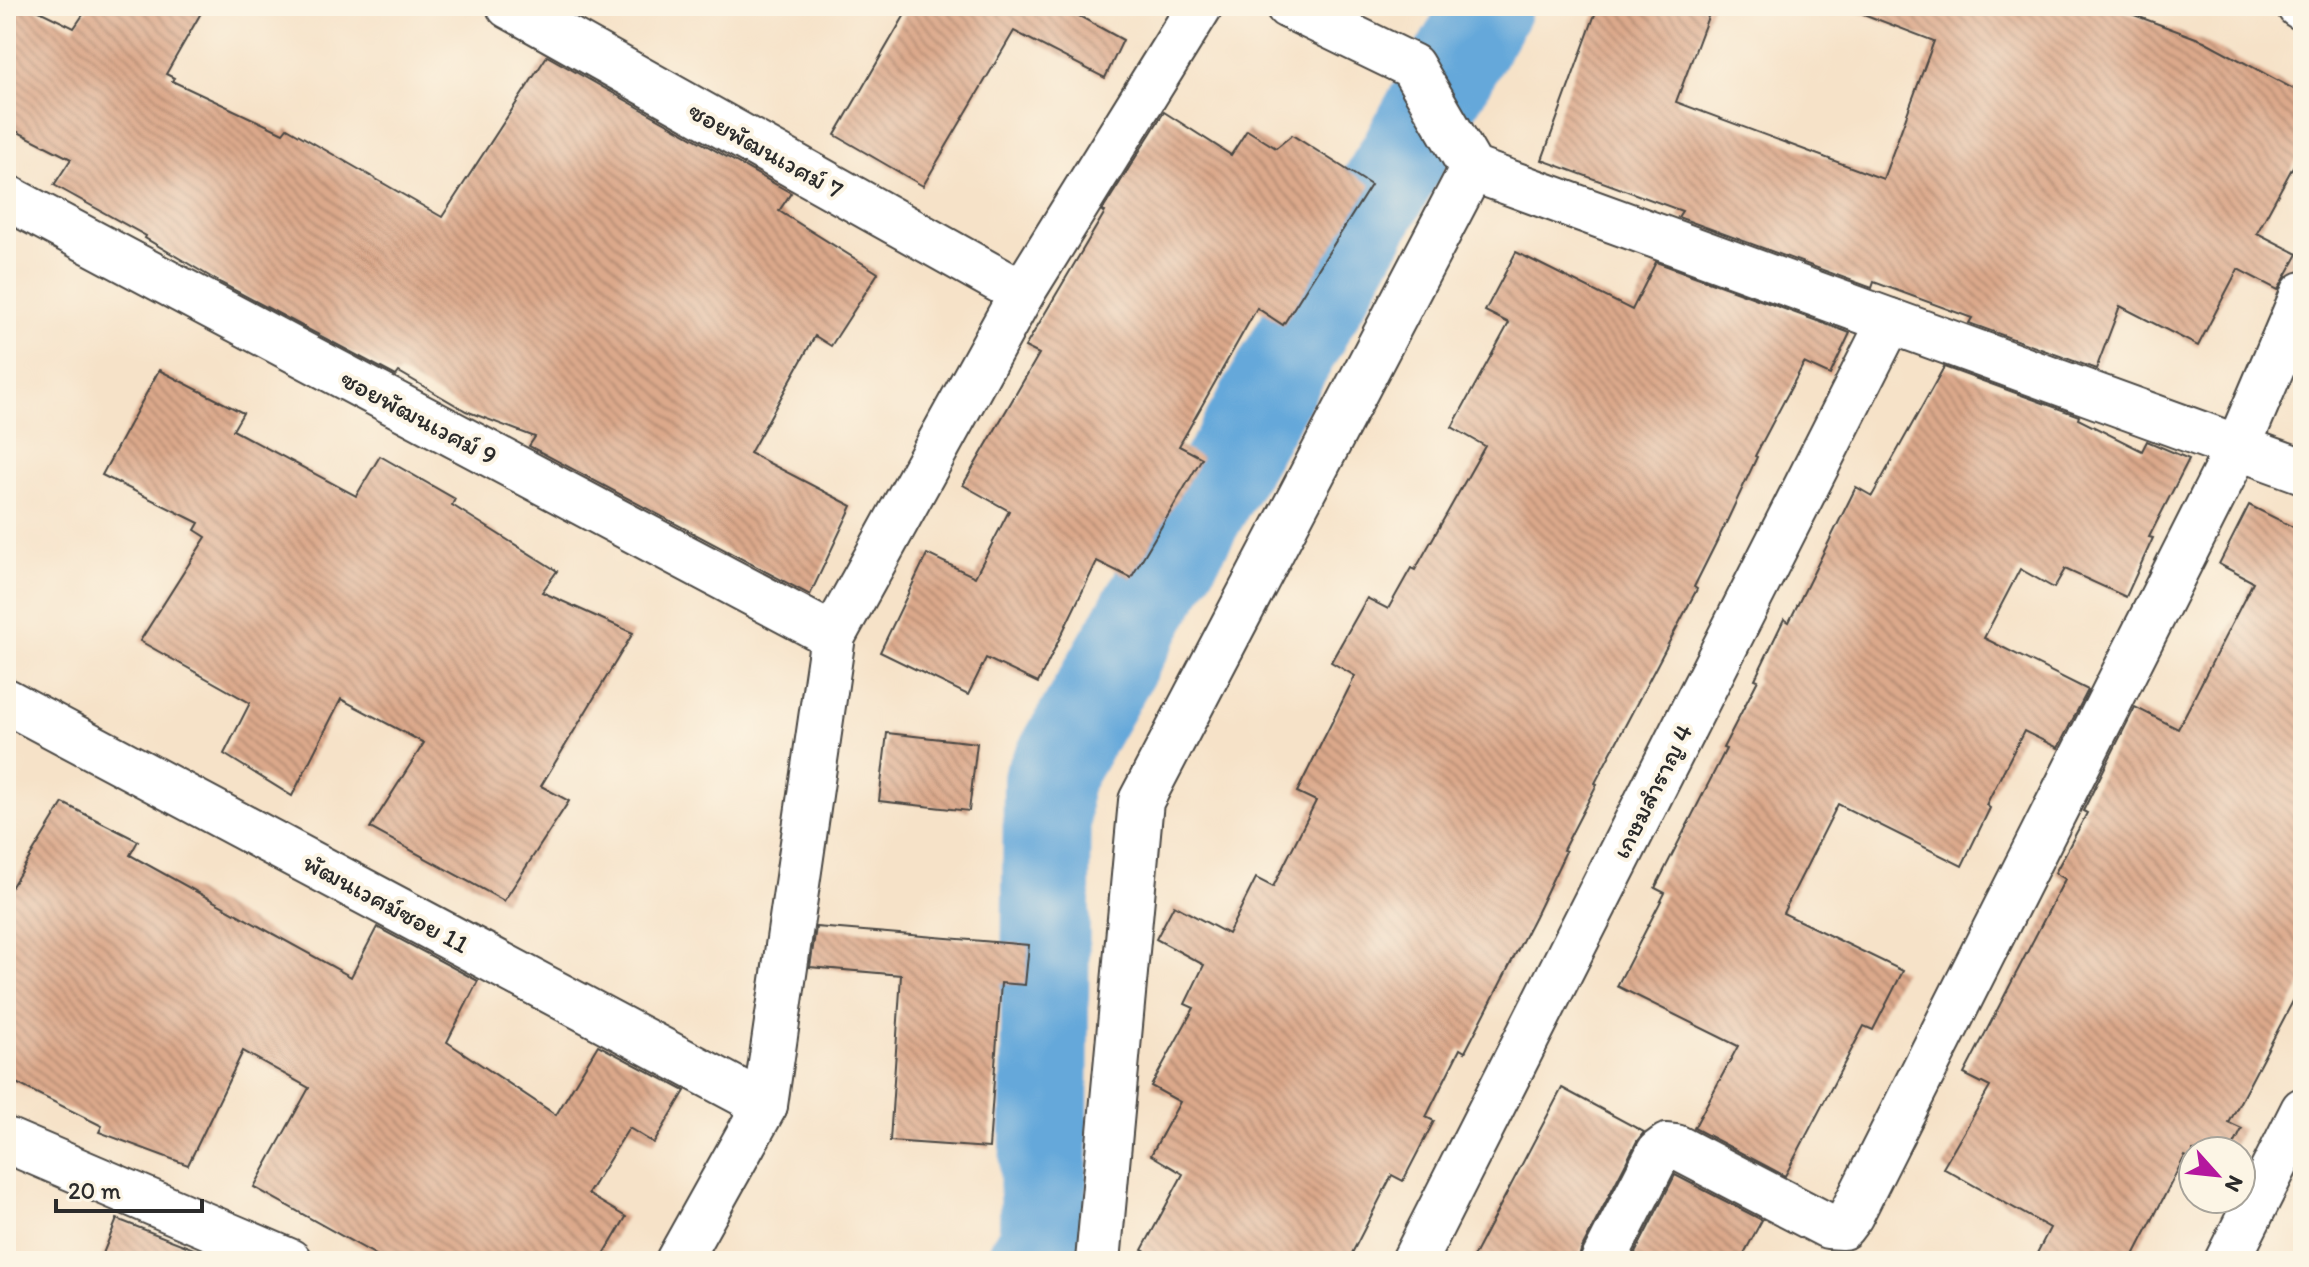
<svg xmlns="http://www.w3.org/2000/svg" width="2309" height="1267" viewBox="0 0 2309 1267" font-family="Itim,'Playpen Sans Thai',sans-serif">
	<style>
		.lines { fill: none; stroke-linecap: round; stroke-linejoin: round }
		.river { stroke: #65a8da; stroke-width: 88 }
		.building { fill: url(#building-back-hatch) }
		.minor-casing { stroke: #494643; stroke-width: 48 }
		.minor { stroke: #fff; stroke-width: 44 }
		.labels { text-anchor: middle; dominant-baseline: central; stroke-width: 8; stroke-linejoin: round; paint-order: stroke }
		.street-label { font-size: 26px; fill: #2b2b2b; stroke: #fcf5e5 }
	</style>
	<defs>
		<pattern id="building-back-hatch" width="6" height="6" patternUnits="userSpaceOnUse" patternTransform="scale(2)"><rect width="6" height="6" fill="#dca98b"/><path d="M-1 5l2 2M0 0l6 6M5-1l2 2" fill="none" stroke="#b38a72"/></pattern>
	</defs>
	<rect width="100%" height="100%" fill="#fcf5e5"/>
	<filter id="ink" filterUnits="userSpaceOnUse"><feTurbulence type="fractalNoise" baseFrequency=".0125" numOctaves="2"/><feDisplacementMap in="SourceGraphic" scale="16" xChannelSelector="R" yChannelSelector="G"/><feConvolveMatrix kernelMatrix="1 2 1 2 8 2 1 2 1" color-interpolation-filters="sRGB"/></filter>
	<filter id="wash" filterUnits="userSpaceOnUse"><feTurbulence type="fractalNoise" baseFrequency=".006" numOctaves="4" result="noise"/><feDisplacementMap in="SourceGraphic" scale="32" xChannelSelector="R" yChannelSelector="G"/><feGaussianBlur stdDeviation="1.8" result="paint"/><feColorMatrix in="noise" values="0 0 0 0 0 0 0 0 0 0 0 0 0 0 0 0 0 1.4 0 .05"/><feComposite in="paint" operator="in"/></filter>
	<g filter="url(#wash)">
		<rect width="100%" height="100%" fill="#f6e2c8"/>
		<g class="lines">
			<!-- river -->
			<polyline class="river" points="1031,1261 1043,1240 1047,781 1488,6"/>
		</g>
		<g id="blocks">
			<!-- building -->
			<g class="building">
				<polygon points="6,6 29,6 74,28 89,6 205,6 166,74 174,78 172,81 283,133 287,128 442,217 547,56 791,193 779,211 878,273 831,346 815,336 750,453 852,506 810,595 529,446 535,437 466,411 399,372 396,376 221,283 145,238 146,236 54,185 71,159 6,126"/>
				<polygon points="910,6 1061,6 1123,40 1105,78 1014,31 923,186 835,135"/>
				<polygon points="1598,6 1712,6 1676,102 1883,179 1934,41 1853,10 1853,6 2110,6 2204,41 2303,94 2303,148 2257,233 2298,254 2278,290 2238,269 2198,346 2120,306 2096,369 1969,323 1972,318 1874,282 1872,288 1678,217 1682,211 1542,160"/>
				<polygon points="1164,112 1231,155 1247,130 1276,148 1292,135 1371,185 1283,325 1257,308 1179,446 1202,458 1131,578 1097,561 1038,683 986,658 968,695 880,652 927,554 975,577 1009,511 963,485 1039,354 1025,347 1105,212 1102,211"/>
				<polygon points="1516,252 1632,310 1656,262 1850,333 1830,375 1804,363 1755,456 1757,457 1727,521 1694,587 1697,589 1595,783 1597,784 1563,850 1566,851 1535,916 1465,1052 1460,1049 1426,1117 1434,1121 1403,1181 1392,1175 1348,1261 1163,1261 1142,1250 1183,1174 1151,1155 1180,1102 1151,1086 1194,1008 1185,1004 1204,965 1156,939 1174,905 1228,934 1256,878 1273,887 1316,801 1297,792 1355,676 1331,662 1367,598 1388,609 1411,568 1415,570 1485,446 1452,427 1509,323 1485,311"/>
				<polygon points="1944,367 2079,416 2078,419 2142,451 2147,441 2189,459 2149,537 2153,538 2126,597 2065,569 2054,588 2020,569 1984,638 2088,690 2058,748 2024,731 1986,805 1990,808 1962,866 1838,804 1783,913 1903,971 1873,1030 1864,1026 1785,1176 1694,1128 1738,1046 1617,986 1665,893 1655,888 1726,749 1723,748 1758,680 1755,679 1784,619 1789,622 1856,487 1872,496"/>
				<polygon points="159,370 243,413 233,430 356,496 380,456 455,499 452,505 557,571 542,592 633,633 541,786 569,801 504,901 370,828 424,743 341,699 292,796 224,754 250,703 140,641 206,537 195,530 199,523 102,475"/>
				<polygon points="2249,505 2303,532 2303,982 2229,1123 2242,1129 2231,1151 2193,1151 2193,1160 2185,1156 2131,1261 2033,1261 2050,1228 1943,1168 1990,1087 1964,1074 2065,879 2055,873 2087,813 2083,811 2135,707 2178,729 2253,582 2219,564"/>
				<polygon points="887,733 977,743 969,811 879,801"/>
				<polygon points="63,803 138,841 130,855 351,977 377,927 478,981 447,1042 556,1115 598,1045 685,1091 654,1143 629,1128 588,1194 626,1217 600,1261 387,1261 254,1187 309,1088 243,1051 188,1165 99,1132 102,1126 6,1078 6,896"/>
				<polygon points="816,927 1029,945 1025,985 1001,983 989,1148 890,1141 901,975 810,967"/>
				<polygon points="1562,1088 1644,1132 1637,1141 1581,1250 1578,1261 1471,1261"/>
				<polygon points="1675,1175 1762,1220 1740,1261 1631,1261"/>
				<polygon points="117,1219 217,1258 216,1261 100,1261"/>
			</g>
		</g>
	</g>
	<g filter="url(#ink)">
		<use href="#blocks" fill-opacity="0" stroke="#494643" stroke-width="2"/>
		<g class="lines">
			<defs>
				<g id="minor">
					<polyline points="509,6 1022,293"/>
					<polyline points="1288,6 1412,66 1472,169 2303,471"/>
					<polyline points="2299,6 2303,8"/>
					<polyline points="6,197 833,636"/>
					<polyline points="6,701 765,1105"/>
					<polyline points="6,1140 289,1261"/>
					<polyline points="678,1261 765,1105 833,636 1022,293 1200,6"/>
					<polyline points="1098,1261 1141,801 1472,169"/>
					<polyline points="1414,1261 1890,321"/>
					<polyline points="1603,1261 1659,1152 1667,1146 1676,1147 1828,1226 1842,1227 1851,1215 2238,447 2303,294"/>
					<polyline points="2227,1261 2303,1110"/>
				</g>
			</defs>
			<!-- minor casing -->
			<use href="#minor" class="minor-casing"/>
			<!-- minor -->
			<use href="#minor" class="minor"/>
		</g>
	</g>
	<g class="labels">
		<!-- street labels -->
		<g class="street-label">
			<text transform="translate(766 150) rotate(29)">ซอยพัฒนเวศม์ 7</text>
			<text transform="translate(419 417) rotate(28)">ซอยพัฒนเวศม์ 9</text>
			<text transform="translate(1652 791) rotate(-63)">เกษมสำราญ 4</text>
			<text transform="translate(386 903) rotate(28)">พัฒนเวศม์ซอย 11</text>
		</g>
	</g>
	<!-- margin -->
	<rect width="2309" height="1267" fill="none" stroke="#fcf5e5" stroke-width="32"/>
	<!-- north arrow -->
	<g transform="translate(2217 1175) rotate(117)"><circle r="38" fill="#fcf5e5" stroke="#a8a49b" stroke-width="2"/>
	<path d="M0-6L14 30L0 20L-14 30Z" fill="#b5179e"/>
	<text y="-12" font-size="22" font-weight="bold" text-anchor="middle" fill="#2b2b2b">N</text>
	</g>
	<!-- scale -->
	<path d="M56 1199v12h146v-12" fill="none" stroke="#2b2b2b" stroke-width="4"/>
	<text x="68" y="1199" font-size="24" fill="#2b2b2b" stroke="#fcf5e5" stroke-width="6" paint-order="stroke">20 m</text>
</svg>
